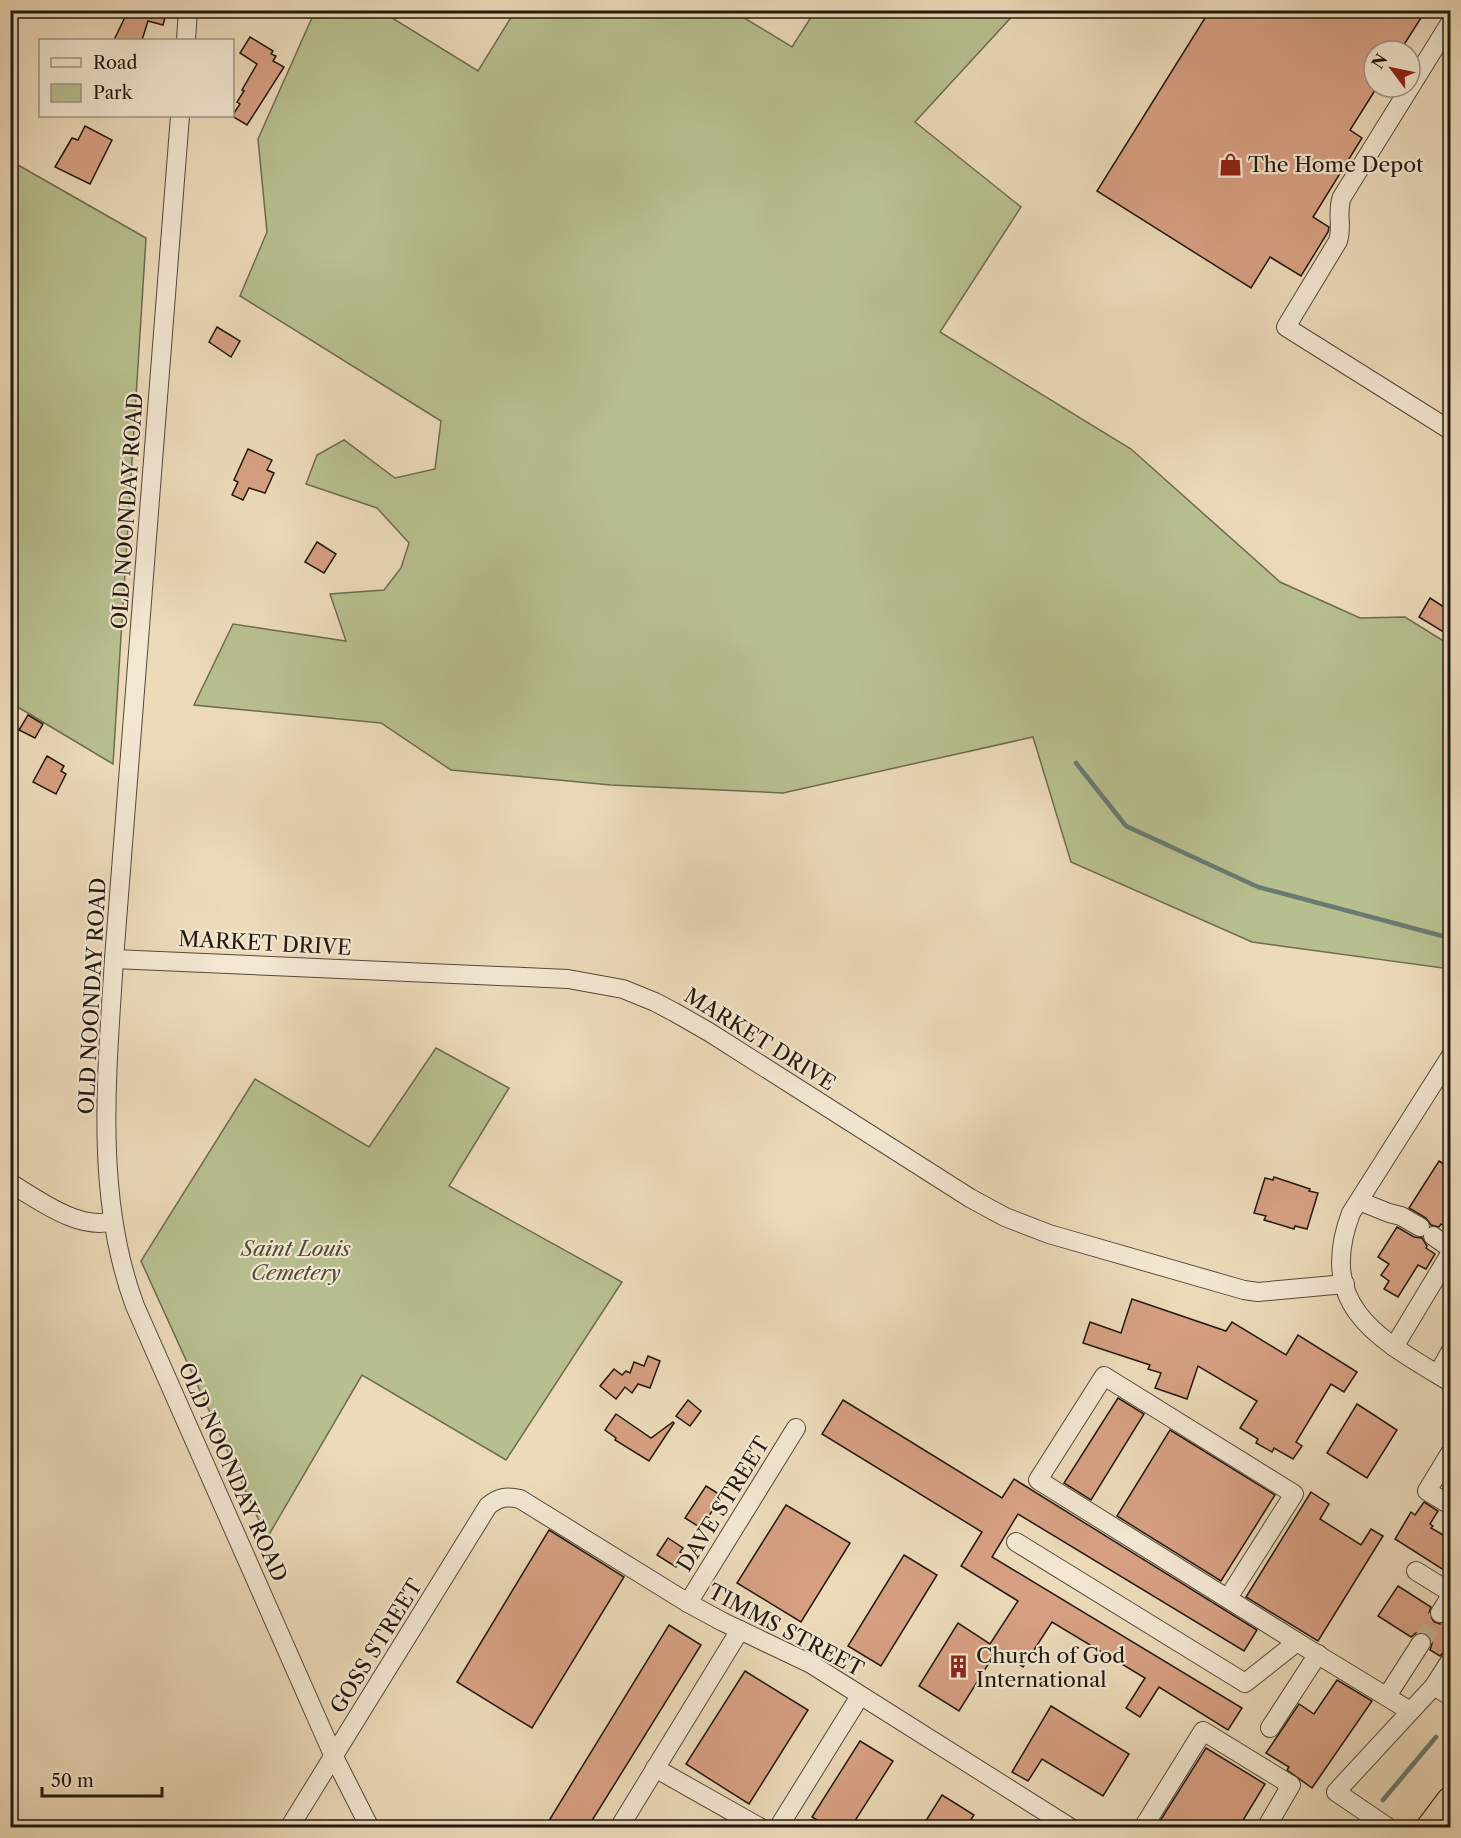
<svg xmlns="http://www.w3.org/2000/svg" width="1461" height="1838" viewBox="0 0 1461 1838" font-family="'Libre Caslon Text',serif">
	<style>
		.green { fill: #b8bf8f; stroke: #6d6c4f; stroke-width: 1.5 }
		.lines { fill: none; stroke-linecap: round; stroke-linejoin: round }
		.stream { stroke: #697a72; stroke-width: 4.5 }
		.building { fill: #d7a083; stroke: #22190f; stroke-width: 1.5 }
		.minor-tunnel { stroke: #c4b397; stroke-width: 18; stroke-dasharray: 18 9; stroke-linecap: butt }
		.minor-casing { stroke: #54493a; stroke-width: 20 }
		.highway-casing { stroke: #22190f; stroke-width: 28 }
		.minor { stroke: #f3e7d2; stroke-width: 18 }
		.highway { stroke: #ecdab9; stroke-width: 26 }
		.labels { text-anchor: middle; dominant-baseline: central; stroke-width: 4.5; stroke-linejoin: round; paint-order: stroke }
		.poi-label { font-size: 21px; fill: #22190f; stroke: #f3e7d2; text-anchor: start }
		.street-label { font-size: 21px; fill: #22190f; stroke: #f3e7d2 }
		.park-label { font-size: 21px; font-style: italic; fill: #4f4b35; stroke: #f3e7d2 }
	</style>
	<rect width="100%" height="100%" fill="#ecdab9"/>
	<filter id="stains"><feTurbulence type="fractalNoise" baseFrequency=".00333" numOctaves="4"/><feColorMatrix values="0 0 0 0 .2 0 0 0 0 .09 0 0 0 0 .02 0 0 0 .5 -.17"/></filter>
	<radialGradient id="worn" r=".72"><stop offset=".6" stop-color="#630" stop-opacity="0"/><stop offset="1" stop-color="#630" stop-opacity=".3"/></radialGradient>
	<!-- green -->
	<g class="green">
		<polygon points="315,11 381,11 478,71 515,11 733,11 792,47 815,11 1017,11 915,122 1021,207 940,332 1131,449 1280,582 1360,618 1405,617 1450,645 1450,969 1252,942 1071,862 1033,737 783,793 611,785 451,770 381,723 194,705 233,624 346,641 330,594 384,590 401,568 409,543 377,508 306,484 317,455 344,440 395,478 435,469 441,421 240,296 267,232 258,139"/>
		<polygon points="11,161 146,238 113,764 11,703"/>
		<polygon points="436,1048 509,1088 449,1186 622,1282 506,1460 362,1375 267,1538 141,1261 255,1079 369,1147"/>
	</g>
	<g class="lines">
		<!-- stream -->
		<g class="stream">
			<polyline points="1076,763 1126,826 1258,887 1450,938"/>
			<polyline points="1383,1800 1436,1737"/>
		</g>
	</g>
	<!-- building -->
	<g class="building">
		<polygon points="124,10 167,10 163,25 148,21 142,40 114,40 126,15 123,15"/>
		<polygon points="1210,10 1426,10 1400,51 1374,51 1374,92 1350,130 1362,138 1313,217 1329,227 1328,232 1301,276 1270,257 1251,288 1097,191"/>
		<polygon points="250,37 273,51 271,54 276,56 273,61 284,67 247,125 232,116 240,104 237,102 244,91 242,90 257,64 240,53"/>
		<polygon points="85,126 112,140 90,184 55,167 72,138 78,140"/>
		<polygon points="217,327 240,341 231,357 209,342"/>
		<polygon points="248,449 272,460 267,470 274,473 265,493 249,488 243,500 232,495 238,482 234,480"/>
		<polygon points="317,542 336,554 324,573 305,562"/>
		<polygon points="1430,598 1450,611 1450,636 1419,617"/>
		<polygon points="28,715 43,724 35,738 19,730"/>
		<polygon points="47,756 64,766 61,771 66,774 56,794 33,782"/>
		<polygon points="1439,1161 1450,1168 1450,1230 1441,1224 1439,1227 1431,1225 1426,1218 1409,1208"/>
		<polygon points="1274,1177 1310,1189 1309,1191 1318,1193 1307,1229 1295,1226 1294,1229 1264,1220 1266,1216 1254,1213 1265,1178 1273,1180"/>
		<polygon points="1397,1227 1414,1237 1422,1238 1427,1246 1426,1248 1435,1254 1426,1269 1418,1265 1398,1297 1384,1289 1389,1281 1381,1275 1389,1264 1378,1257"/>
		<polygon points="1132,1299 1226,1331 1232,1322 1286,1355 1298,1335 1357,1372 1344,1392 1331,1384 1296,1442 1302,1446 1293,1459 1274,1448 1272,1452 1256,1443 1258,1439 1240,1428 1257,1401 1198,1366 1187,1399 1155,1388 1161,1373 1148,1369 1150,1365 1083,1343 1090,1322 1121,1333"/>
		<polygon points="648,1356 660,1361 650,1388 638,1384 632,1393 625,1387 616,1399 600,1386 614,1369 622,1375 626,1371 630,1373 634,1362 644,1366"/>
		<polygon points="1118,1398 1144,1414 1091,1500 1064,1483"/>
		<polygon points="688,1400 701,1411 690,1426 676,1416"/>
		<polygon points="843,1400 1002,1498 1014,1479 1257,1630 1244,1651 1018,1514 992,1557 1242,1708 1228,1730 1159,1687 1140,1717 1126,1708 1145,1678 1052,1622 1023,1667 997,1650 959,1711 919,1686 958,1623 990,1644 1018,1601 961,1566 982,1532 822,1434"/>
		<polygon points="1357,1404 1397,1430 1367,1478 1327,1453"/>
		<polygon points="616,1414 651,1438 673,1422 674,1423 649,1461 615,1440 616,1438 605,1430"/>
		<polygon points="1170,1430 1275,1495 1221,1581 1117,1516"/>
		<polygon points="706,1486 722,1496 701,1528 685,1518"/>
		<polygon points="1311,1492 1329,1504 1320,1519 1361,1545 1371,1529 1383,1536 1318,1641 1246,1597"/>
		<polygon points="1424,1502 1438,1511 1430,1524 1433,1526 1431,1528 1450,1539 1450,1574 1395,1539 1411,1512 1415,1515"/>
		<polygon points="786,1505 850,1543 801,1622 737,1583"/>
		<polygon points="549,1530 624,1577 532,1728 457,1682"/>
		<polygon points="668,1538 683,1548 680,1552 684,1555 676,1567 657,1555"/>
		<polygon points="904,1555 937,1575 881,1666 848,1646"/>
		<polygon points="1398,1586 1431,1607 1429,1613 1434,1622 1440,1624 1450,1619 1450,1646 1440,1656 1430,1650 1432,1644 1431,1638 1427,1633 1416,1633 1411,1637 1378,1616"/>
		<polygon points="669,1625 701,1645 588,1827 563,1827 550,1819"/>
		<polygon points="745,1671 808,1710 749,1804 686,1764"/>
		<polygon points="1337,1680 1372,1701 1312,1788 1287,1770 1289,1767 1266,1753 1299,1704 1314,1714"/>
		<polygon points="1051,1706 1129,1754 1103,1796 1042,1759 1028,1781 1012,1772"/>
		<polygon points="860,1741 893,1761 851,1827 829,1827 812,1817"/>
		<polygon points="1206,1748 1265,1784 1239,1827 1171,1827 1160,1821"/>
		<polygon points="942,1795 974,1815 966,1827 922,1827"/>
	</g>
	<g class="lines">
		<!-- minor-tunnel -->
		<polyline class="minor-tunnel" points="1421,1643 1440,1613"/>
		<defs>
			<g id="minor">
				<path d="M 1450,23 L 1342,197 C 1336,212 1343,226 1338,241 L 1286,327 L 1450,430"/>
				<polyline points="186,40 188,10"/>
				<path d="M 180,116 L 114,959 C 107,1074 94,1196 135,1306 L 334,1757 L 370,1828"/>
				<polyline points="114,959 568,979 623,989 655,1002 674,1012 709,1032 970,1198 1005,1217 1049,1234 1244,1290 1258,1292 1345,1284"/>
				<path d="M 1450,1057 L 1351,1213 C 1315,1308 1381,1340 1450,1382"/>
				<path d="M 10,1183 C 39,1200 79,1231 113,1221"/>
				<polyline points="1359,1201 1389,1213 1401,1216 1420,1227"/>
				<polyline points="1433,1236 1450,1248"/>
				<polyline points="1394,1347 1450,1254"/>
				<polyline points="1438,1374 1450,1352"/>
				<polyline points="1450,1453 1427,1491 1450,1505"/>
				<polyline points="1016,1542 1245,1683 1297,1642 1410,1711"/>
				<polyline points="1416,1571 1450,1592"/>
				<polyline points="1228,1598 1294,1494 1104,1376 1038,1480 1297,1642"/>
				<polyline points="688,1603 796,1428"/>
				<polyline points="1440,1613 1450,1597"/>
				<polyline points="1434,1686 1450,1661"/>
				<polyline points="1387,1696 1421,1643"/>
				<polyline points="1270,1728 1318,1654"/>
				<polyline points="655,1768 761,1828"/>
				<path d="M 289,1828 L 488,1506 C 499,1497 506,1496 520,1499 L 688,1603 L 723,1622 L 811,1664 L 1071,1828"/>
				<polyline points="619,1828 740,1630"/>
				<polyline points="778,1828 860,1696"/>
				<polyline points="1146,1828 1144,1826 1203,1731 1291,1785 1266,1828"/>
				<polyline points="1389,1828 1336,1792 1434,1686 1450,1696"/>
			</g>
			<polyline id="highway" points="1429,1828 1450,1800"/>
		</defs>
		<!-- minor casing -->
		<use href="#minor" class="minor-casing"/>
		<!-- highway casing -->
		<use href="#highway" class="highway-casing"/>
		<!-- minor -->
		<use href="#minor" class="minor"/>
		<!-- highway -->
		<use href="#highway" class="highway"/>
	</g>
	<!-- icons -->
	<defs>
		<symbol id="shop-bare" viewBox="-9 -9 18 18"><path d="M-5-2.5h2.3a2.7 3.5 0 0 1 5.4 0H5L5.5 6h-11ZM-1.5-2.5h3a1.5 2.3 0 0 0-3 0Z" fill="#8f2418" stroke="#f3e7d2" stroke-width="2.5" paint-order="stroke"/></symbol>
		<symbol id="building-bare" viewBox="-9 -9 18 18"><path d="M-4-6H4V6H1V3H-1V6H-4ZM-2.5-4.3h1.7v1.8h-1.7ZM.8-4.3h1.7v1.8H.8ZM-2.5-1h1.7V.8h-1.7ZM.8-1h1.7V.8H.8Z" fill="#8f2418" stroke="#f3e7d2" stroke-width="2.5" paint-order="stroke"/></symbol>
	</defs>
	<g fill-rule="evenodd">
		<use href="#shop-bare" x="1214" y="148" width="33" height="33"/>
		<use href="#building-bare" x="942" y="1650" width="33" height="33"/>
	</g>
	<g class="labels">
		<!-- poi labels -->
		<g class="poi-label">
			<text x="1248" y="164">The Home Depot</text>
			<text x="976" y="1655">Church of God<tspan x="976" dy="24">International</tspan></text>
		</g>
		<!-- street labels -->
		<g class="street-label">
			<text transform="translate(127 511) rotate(-86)">OLD NOONDAY ROAD</text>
			<text transform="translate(265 943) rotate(3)">MARKET DRIVE</text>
			<text transform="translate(92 996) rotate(-87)">OLD NOONDAY ROAD</text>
			<text transform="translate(760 1039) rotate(32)">MARKET DRIVE</text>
			<text transform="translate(233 1472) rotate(66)">OLD NOONDAY ROAD</text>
			<text transform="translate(723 1504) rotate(-58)">DAVE STREET</text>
			<text transform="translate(786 1630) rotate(28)">TIMMS STREET</text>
			<text transform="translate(376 1646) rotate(-58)">GOSS STREET</text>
		</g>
		<!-- park labels -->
		<g class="park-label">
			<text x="296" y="1248">Saint Louis<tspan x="296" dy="24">Cemetery</tspan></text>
		</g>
	</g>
	<!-- margin -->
	<rect width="1461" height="1838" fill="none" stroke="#ecdab9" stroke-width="36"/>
	<rect x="12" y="12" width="1437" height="1814" fill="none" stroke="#22190f" stroke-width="3"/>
	<rect x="18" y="18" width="1425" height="1802" fill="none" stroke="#22190f" stroke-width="1.5"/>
	<!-- legend -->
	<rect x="39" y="39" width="195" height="78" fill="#f3e7d2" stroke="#9f9584" stroke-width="1.5"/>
	<rect x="51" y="58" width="30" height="9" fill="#f3e7d2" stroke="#9f9584" stroke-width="1.5"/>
	<text x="93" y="69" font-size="18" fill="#22190f">Road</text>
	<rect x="51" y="84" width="30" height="18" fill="#b8bf8f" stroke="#9f9584" stroke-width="1.5"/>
	<text x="93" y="99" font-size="18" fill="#22190f">Park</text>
	<!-- north arrow -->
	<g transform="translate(1392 69) rotate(302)"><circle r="28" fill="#f3e7d2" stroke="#9f9584" stroke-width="1.5"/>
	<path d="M0-4.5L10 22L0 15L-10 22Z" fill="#8f2418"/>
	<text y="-9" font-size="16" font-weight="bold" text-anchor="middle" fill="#22190f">N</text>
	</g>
	<!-- scale -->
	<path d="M42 1787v9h120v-9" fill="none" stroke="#22190f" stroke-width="3"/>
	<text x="51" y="1787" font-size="18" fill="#22190f" stroke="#f3e7d2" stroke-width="4.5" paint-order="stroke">50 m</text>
	<rect width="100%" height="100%" filter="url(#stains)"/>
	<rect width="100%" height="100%" fill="url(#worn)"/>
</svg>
